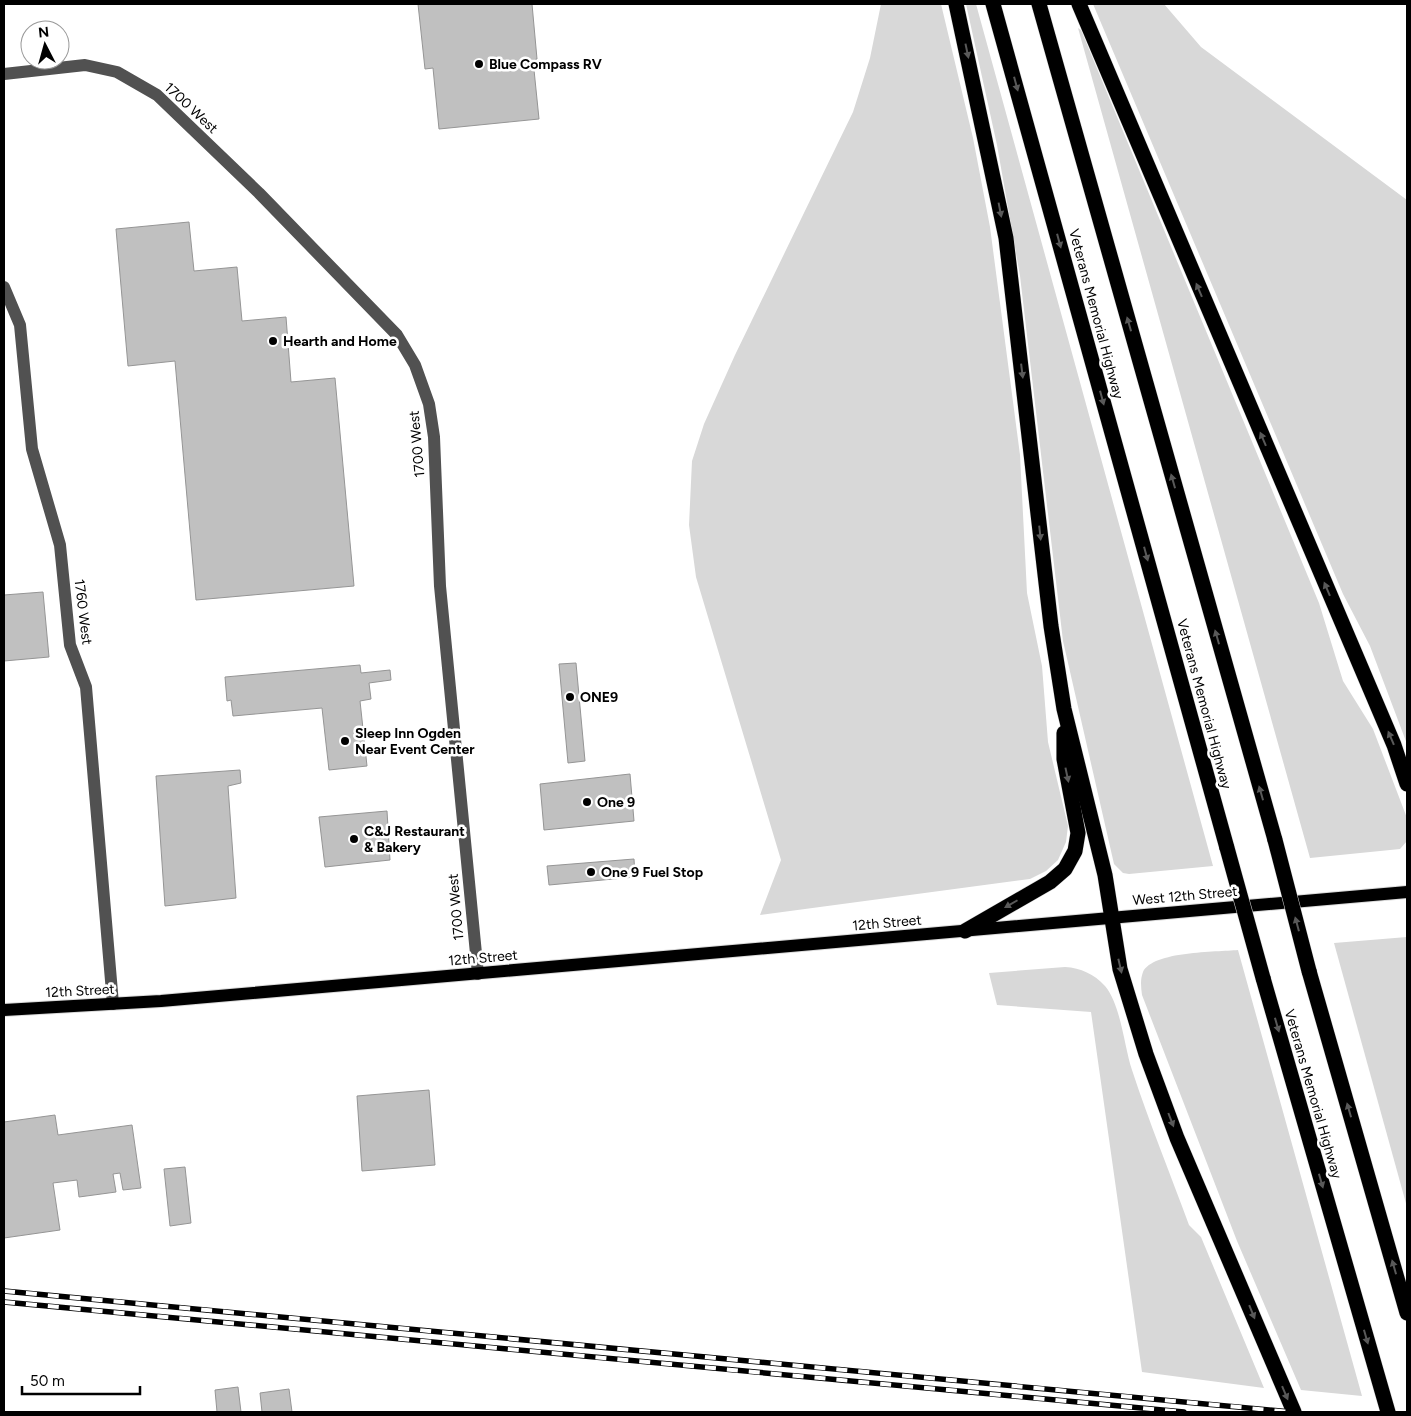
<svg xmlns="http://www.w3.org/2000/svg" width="1411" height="1416" viewBox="0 0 1411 1416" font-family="Figtree,sans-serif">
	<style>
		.green { fill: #d8d8d8 }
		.building { fill: #c0c0c0; stroke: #959595 }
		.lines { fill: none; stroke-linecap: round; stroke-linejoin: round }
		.major-casing { stroke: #dbdbdb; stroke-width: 14 }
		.highway-casing { stroke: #dbdbdb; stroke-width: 16 }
		.minor { stroke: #515151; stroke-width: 12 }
		.major { stroke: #000; stroke-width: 12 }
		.highway { stroke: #000; stroke-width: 15 }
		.rail-casing { stroke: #000; stroke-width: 5.5 }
		.rail { stroke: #fff; stroke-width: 4; stroke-dasharray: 11; stroke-linecap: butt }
		.highway-bridge-casing { stroke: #dbdbdb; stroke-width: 16; stroke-linecap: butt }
		.highway-bridge { stroke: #000; stroke-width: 15 }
		.oneway { fill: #595959 }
		.poi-dot { fill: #000; stroke: #fff; stroke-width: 2 }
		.labels { text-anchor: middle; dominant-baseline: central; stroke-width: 5; stroke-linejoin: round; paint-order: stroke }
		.poi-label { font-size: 14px; font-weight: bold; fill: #000; stroke: #fff; text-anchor: start }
		.street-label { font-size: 14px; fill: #000; stroke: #fff }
	</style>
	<rect width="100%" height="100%" fill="#fff"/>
	<!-- green -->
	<g class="green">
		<polygon points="881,4 941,4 973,138 990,227 1020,455 1027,593 1042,666 1048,742 1068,826 1066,842 1058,860 1046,871 1030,879 760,915 781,860 696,577 689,525 692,461 704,424 735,355 853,112 870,58"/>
		<polygon points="966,4 976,4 1213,866 1129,874 1123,873 1114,864 1063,641 1020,276 997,145"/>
		<polygon points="1093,4 1164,4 1201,47 1407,200 1407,744 1370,646 1343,594"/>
		<polygon points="1078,28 1081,30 1319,603 1343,681 1373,729 1407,818 1407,841 1400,849 1310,858"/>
		<polygon points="1407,937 1407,1207 1334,943"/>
		<path d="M 1238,950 L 1362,1396 L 1301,1390 L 1237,1241 L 1142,995 C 1141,987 1140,980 1143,972 C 1153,951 1216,952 1238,950 Z"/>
		<path d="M 1065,967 C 1081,968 1094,974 1105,986 C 1121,1005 1124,1046 1132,1070 C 1149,1122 1170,1173 1189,1225 L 1201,1237 L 1264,1388 L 1142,1372 L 1091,1012 L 997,1005 L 989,973 Z"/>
	</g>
	<!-- building -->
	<g class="building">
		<polygon points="418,4 532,4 537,59 533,60 539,119 439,129 433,68 425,69"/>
		<polygon points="189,222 194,271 237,267 242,321 286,317 291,382 335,378 354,586 196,600 175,361 128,366 116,229"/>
		<polygon points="43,592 49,657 4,661 4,595"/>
		<polygon points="576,663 585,761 568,763 559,664"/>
		<polygon points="360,665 361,673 390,670 391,680 369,683 371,699 360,701 367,766 329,770 322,708 233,716 231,700 227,701 225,677"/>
		<polygon points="240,770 241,783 228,786 236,898 165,906 156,776"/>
		<polygon points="630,774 634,821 544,830 540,784"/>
		<polygon points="387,811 390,860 325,867 319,817"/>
		<polygon points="634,859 635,877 549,885 547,866"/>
		<polygon points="429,1090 435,1165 362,1171 357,1096"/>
		<polygon points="55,1115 58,1135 132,1125 141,1188 123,1190 120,1173 113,1174 116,1192 79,1197 77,1180 53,1183 60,1230 4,1238 4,1122"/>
		<polygon points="185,1167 191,1223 170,1226 164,1169"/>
		<polygon points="238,1387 241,1412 217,1412 215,1390"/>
		<polygon points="289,1389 292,1412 262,1412 260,1393"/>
	</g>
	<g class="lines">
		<defs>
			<polyline id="major" points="4,1010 161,1001 1407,892"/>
			<g id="highway">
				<polyline points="956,4 1006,238 1051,626 1064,709 1105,875 1120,969 1146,1054 1177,1138 1294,1412"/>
				<polyline points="993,4 1227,848"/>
				<polyline points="1039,4 1275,840"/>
				<polyline points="1079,4 1394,745 1407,784"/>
				<polyline points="965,931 1050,882 1065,869 1075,851 1078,833 1064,759 1064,733"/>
				<polyline points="1309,971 1407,1313"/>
				<polyline points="1263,978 1388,1412"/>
			</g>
		</defs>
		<!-- major casing -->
		<use href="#major" class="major-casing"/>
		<!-- highway casing -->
		<use href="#highway" class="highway-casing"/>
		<!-- minor -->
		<g class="minor">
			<polyline points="4,74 85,65 117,72 157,95 259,193 397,335 415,365 429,404 434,437 440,586 478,974"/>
			<polyline points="4,287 20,325 32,449 60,545 70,645 86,687 113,1004"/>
		</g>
		<!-- major -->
		<use href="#major" class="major"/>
		<!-- highway -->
		<use href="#highway" class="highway"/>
		<defs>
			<g id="rail">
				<polyline points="4,1291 1291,1412"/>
				<polyline points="4,1302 1184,1412"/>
			</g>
		</defs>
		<!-- rail casing -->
		<use href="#rail" class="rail-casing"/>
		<!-- rail -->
		<use href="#rail" class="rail"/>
		<defs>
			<g id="highway-bridge">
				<polyline points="1275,840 1309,971"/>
				<polyline points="1227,848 1263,978"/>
			</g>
		</defs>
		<!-- highway-bridge casing -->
		<use href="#highway-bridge" class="highway-bridge-casing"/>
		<!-- highway-bridge -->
		<use href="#highway-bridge" class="highway-bridge"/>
	</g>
	<!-- one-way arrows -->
	<defs><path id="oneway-solid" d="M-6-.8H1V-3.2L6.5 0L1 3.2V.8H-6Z" transform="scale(1.25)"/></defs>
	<g class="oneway">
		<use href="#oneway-solid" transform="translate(967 51) rotate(78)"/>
		<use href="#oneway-solid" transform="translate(1016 84) rotate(75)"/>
		<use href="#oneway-solid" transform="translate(1000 210) rotate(79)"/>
		<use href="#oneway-solid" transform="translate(1059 241) rotate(75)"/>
		<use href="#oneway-solid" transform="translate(1199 290) rotate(-113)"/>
		<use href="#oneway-solid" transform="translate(1129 324) rotate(-106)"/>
		<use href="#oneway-solid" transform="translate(1022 371) rotate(83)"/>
		<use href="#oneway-solid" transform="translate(1102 398) rotate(75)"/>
		<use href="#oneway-solid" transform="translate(1263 439) rotate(-113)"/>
		<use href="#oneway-solid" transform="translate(1173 481) rotate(-106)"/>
		<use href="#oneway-solid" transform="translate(1040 533) rotate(84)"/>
		<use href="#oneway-solid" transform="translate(1146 554) rotate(75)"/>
		<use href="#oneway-solid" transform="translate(1327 589) rotate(-113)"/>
		<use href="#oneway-solid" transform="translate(1217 637) rotate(-106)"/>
		<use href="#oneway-solid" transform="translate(1391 738) rotate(-113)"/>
		<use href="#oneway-solid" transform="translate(1067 775) rotate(78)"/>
		<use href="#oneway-solid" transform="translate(1261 793) rotate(-106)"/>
		<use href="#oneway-solid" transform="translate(1011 904) rotate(150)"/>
		<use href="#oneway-solid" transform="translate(1297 924) rotate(-105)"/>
		<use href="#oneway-solid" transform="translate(1120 966) rotate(77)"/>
		<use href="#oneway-solid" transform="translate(1277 1025) rotate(74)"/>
		<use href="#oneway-solid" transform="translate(1349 1110) rotate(-106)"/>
		<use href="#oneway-solid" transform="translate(1171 1120) rotate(69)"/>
		<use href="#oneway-solid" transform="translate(1321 1181) rotate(74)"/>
		<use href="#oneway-solid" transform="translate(1394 1267) rotate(-106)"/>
		<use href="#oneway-solid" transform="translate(1252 1312) rotate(68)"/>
		<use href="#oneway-solid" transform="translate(1366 1337) rotate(74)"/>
		<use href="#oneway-solid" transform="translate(1285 1393) rotate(67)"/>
	</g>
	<!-- markers -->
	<g class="poi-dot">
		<circle cx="479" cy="64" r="5"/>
		<circle cx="273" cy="341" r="5"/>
		<circle cx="570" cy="697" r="5"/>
		<circle cx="345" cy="741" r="5"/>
		<circle cx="587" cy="802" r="5"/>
		<circle cx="354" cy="839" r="5"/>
		<circle cx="591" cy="872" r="5"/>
	</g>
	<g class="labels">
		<!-- poi labels -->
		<g class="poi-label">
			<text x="489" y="64">Blue Compass RV</text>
			<text x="283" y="341">Hearth and Home</text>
			<text x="580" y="697">ONE9</text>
			<text x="355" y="733">Sleep Inn Ogden<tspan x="355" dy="16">Near Event Center</tspan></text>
			<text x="597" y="802">One 9</text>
			<text x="364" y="831">C&amp;J Restaurant<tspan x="364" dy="16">&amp; Bakery</tspan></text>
			<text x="601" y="872">One 9 Fuel Stop</text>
		</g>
		<!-- street labels -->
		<g class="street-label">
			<text transform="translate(191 108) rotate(43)">1700 West</text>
			<text transform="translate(1096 314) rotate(75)">Veterans Memorial Highway</text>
			<text transform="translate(417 444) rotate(-95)">1700 West</text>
			<text transform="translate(83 612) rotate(83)">1760 West</text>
			<text transform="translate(1204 704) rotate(75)">Veterans Memorial Highway</text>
			<text transform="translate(1185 896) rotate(-5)">West 12th Street</text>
			<text transform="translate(456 907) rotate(-95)">1700 West</text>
			<text transform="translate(887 923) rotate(-5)">12th Street</text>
			<text transform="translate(483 958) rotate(-5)">12th Street</text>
			<text transform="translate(80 991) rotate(-3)">12th Street</text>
			<text transform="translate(1313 1094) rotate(74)">Veterans Memorial Highway</text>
		</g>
	</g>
	<!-- border -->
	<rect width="1411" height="1416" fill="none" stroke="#000000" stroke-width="10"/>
	<!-- north arrow -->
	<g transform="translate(45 45) rotate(354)"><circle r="24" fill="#ffffff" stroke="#999999"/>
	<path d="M0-4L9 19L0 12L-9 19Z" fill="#000000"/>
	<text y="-8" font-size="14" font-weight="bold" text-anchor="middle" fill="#000000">N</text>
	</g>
	<!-- scale -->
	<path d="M22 1386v8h118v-8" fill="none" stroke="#000000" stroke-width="2.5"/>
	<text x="30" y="1386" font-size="15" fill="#000000" stroke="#ffffff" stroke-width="4" paint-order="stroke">50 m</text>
</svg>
